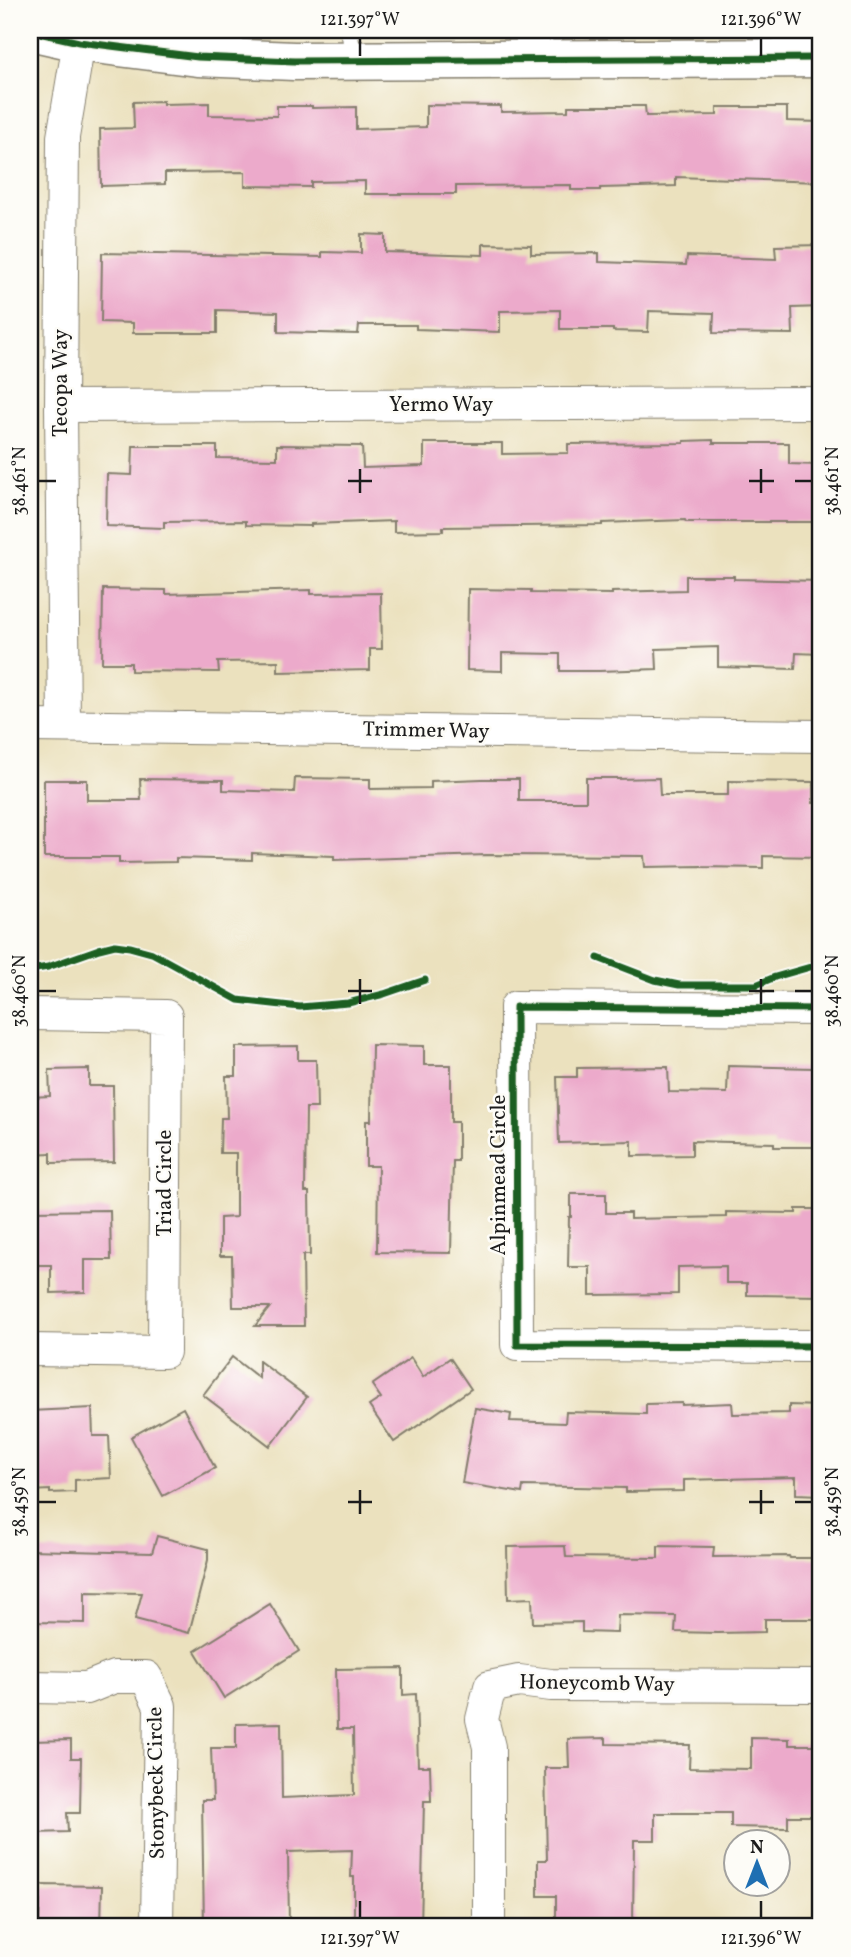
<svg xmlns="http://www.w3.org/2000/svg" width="851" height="1957" viewBox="0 0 851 1957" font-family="Vollkorn,serif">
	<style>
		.building { fill: #ecaacb }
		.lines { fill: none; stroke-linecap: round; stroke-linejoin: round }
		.service-casing { stroke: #847e6d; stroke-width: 18 }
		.minor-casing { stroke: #847e6d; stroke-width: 34 }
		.tertiary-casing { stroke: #847e6d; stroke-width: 41 }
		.service { stroke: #fff; stroke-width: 16 }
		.minor { stroke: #fff; stroke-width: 32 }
		.tertiary { stroke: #fff; stroke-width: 38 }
		.cycleway-casing { stroke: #fdfcf7; stroke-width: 11 }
		.cycleway { stroke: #1b5e20; stroke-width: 7 }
		.ticks { fill: none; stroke: #1c1c1c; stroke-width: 2.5 }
		.labels { text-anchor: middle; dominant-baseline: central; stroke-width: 5; stroke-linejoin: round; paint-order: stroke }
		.street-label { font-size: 21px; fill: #1c1c1c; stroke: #fdfcf7 }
		.neatline { fill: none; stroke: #1c1c1c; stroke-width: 2.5 }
		.ticks-label { font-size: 18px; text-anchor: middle; fill: #1c1c1c }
	</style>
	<rect width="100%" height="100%" fill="#fdfcf7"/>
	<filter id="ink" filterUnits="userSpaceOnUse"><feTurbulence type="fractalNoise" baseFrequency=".0143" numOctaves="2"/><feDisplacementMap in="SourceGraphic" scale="14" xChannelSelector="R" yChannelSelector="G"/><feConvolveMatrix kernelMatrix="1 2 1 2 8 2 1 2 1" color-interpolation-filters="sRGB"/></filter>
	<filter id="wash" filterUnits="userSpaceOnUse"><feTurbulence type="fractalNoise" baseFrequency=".00686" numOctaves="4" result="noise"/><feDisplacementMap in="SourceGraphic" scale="28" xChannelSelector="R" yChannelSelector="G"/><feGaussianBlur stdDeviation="1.57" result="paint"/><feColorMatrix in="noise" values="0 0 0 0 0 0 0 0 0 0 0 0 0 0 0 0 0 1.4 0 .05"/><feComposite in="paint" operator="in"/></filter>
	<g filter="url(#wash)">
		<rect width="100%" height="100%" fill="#ebe1be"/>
		<g id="blocks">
			<!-- building -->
			<g class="building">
				<polygon points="163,101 163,104 209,103 209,115 277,116 277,106 312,106 312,108 356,107 356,129 426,127 426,105 501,106 501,112 568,111 568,106 645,106 646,116 717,115 717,107 787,107 787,121 820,122 819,182 676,177 676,186 600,188 600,190 571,190 571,185 456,186 456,194 365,194 365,181 311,182 311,187 245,186 245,172 165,173 165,184 101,186 100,129 134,128 133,102"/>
				<polygon points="361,234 385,235 385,252 483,255 483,244 531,245 531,254 599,253 599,262 686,265 687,256 776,259 775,246 821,245 821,307 792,308 793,334 713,333 714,313 649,311 648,332 613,331 613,329 560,329 560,310 500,311 500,332 416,329 416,325 359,325 358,334 278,332 278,312 217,310 217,333 133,333 133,323 101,322 102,253 322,257 322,252 361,253"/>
				<polygon points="713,440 713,443 789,443 789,464 820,465 819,522 686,522 685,520 602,523 602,525 443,527 443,531 394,532 394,521 311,524 311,526 246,525 246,521 164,522 164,528 106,526 107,474 132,475 133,446 217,446 217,458 277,459 277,445 362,446 363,468 424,466 424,443 502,443 502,454 568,453 568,444 684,443 684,441"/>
				<polygon points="686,576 734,576 734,579 821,581 820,654 796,653 795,669 718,667 718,647 656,649 657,669 599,671 560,671 560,654 502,653 502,671 467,670 468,589 531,590 531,593 612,594 612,592 686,590"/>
				<polygon points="103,589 166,590 166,594 311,590 311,594 381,593 382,649 370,649 370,670 278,672 278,661 218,662 219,672 131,671 131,663 102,663"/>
				<polygon points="295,778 370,779 370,789 431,788 431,781 482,779 519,779 519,801 586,801 586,778 617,778 617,779 659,778 660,795 728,795 728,781 814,782 813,803 821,803 821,857 763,856 763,868 701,867 701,866 645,867 644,856 487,855 334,860 334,856 252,853 252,860 176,858 176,862 119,863 119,857 44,857 44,780 87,780 87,800 141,800 140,779 223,780 223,790 294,792"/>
				<polygon points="372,1045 424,1046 424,1065 451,1065 451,1122 458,1122 458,1161 453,1161 451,1253 377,1252 378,1166 366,1166 366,1121 371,1121"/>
				<polygon points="298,1046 298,1060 316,1060 317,1108 306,1108 305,1192 309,1192 310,1255 303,1255 304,1326 255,1326 270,1307 233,1307 232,1256 220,1256 220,1218 236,1217 236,1153 220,1153 221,1118 227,1118 226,1076 236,1076 236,1047"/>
				<polygon points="728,1066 813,1068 813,1077 821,1077 821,1147 774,1147 774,1143 692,1141 692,1155 632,1156 632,1141 559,1143 557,1077 577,1077 577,1068 668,1067 669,1092 727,1093"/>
				<polygon points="89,1069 89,1086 113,1086 114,1162 51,1163 51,1153 30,1154 30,1097 50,1096 49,1070"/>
				<polygon points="571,1194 606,1194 606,1213 630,1213 630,1219 726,1217 726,1212 796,1213 796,1209 821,1209 821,1296 747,1295 747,1283 726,1283 726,1266 678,1267 678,1294 590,1295 590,1267 568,1267 569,1217 571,1217"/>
				<polygon points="110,1210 111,1260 85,1260 85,1292 51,1293 51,1265 30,1265 30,1211"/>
				<polygon points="232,1357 259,1378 259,1361 307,1397 270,1446 203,1395"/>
				<polygon points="411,1358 423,1377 450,1358 471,1389 394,1442 369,1406 381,1398 372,1385"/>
				<polygon points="682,1403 682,1405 732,1403 733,1414 789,1413 789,1405 821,1406 821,1495 796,1494 796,1477 684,1480 684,1491 626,1492 626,1488 523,1486 522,1493 462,1483 475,1408 511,1414 510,1421 565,1423 566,1412 646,1414 646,1404"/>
				<polygon points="92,1408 93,1436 109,1436 111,1478 75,1480 75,1492 50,1493 50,1490 30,1491 30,1411"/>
				<polygon points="183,1408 215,1468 163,1496 131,1437"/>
				<polygon points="157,1536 208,1549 208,1560 189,1633 135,1619 142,1593 85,1592 85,1623 30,1622 30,1550 152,1553"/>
				<polygon points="565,1546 566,1557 658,1558 658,1546 714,1547 713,1557 789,1556 790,1558 821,1558 821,1619 765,1619 765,1632 717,1633 675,1632 676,1616 618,1615 617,1633 582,1632 582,1622 533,1623 532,1598 508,1599 507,1547"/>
				<polygon points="270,1604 299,1651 224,1698 195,1651"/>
				<polygon points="403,1668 403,1695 416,1694 418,1766 430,1766 431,1801 424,1801 421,1927 354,1927 354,1877 351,1877 352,1850 288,1852 289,1927 204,1927 202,1800 213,1800 211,1748 236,1748 236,1724 281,1723 282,1798 354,1795 353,1729 337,1729 336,1669"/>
				<polygon points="606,1738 606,1744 690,1745 689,1768 751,1769 751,1738 789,1739 789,1745 821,1745 821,1816 788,1816 788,1828 731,1827 731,1813 655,1813 655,1840 634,1840 633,1924 556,1923 556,1896 538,1896 538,1860 547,1860 545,1768 569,1768 568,1739"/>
				<polygon points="71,1740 71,1758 81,1758 80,1813 67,1813 68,1832 34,1833 31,1741"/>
				<polygon points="40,1885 102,1886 101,1927 39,1927"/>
			</g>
		</g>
	</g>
	<g filter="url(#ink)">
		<use href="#blocks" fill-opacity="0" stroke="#847e6d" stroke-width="2"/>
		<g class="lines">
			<defs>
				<polyline id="service" points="349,30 354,60"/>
				<g id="minor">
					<polyline points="61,406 821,403"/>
					<polyline points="30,726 821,736"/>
					<polyline points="64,726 61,406 63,137 79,42"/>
					<polyline points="821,1009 516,1007 517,1345 821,1346"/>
					<polyline points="30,1014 166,1016 164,1352 30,1350"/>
					<polyline points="30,1687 87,1688 114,1677 146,1677 160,1706 157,1927"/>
					<polyline points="489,1927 489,1747 482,1719 490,1687 519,1681 551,1685 821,1686"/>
				</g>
				<polyline id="tertiary" points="30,31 79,42 198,57 294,61 821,58"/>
			</defs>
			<!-- service casing -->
			<use href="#service" class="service-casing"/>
			<!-- minor casing -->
			<use href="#minor" class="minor-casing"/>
			<!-- tertiary casing -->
			<use href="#tertiary" class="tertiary-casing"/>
			<!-- service -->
			<use href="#service" class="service"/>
			<!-- minor -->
			<use href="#minor" class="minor"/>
			<!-- tertiary -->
			<use href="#tertiary" class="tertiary"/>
			<defs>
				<g id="cycleway">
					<polyline points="30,31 79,42 198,57 294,61 821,58"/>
					<polyline points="598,958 655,980 679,985 756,985 775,977 821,964"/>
					<polyline points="30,970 48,967 99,949 115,945 130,947 152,953 238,1000 300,1007 348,1003 384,994 425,980"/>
					<polyline points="821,1009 516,1007 517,1345 821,1346"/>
				</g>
			</defs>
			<!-- cycleway casing -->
			<use href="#cycleway" class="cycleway-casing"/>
			<!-- cycleway -->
			<use href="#cycleway" class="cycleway"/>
		</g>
	</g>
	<!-- ticks -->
	<path class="ticks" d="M 360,38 L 360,56M 761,38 L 761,56M 360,469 L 360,493M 761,469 L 761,493M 38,481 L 56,481M 348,481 L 372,481M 749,481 L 774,481M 795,481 L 812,481M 360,979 L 360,1004M 761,979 L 761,1004M 38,991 L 56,991M 348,991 L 372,991M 749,991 L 774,991M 795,991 L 812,991M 360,1490 L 360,1514M 761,1490 L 761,1514M 38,1502 L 56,1502M 348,1502 L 372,1502M 749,1502 L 774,1502M 795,1502 L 812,1502M 360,1901 L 360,1918M 761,1901 L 761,1918"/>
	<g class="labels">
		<!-- street labels -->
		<g class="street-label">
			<text transform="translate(61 383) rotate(-90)">Tecopa Way</text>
			<text x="441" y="405">Yermo Way</text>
			<text transform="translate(426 731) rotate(1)">Trimmer Way</text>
			<text transform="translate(499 1175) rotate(-90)">Alpinmead Circle</text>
			<text transform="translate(165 1183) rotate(-90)">Triad Circle</text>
			<text transform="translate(597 1684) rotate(1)">Honeycomb Way</text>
			<text transform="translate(157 1783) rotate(-91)">Stonybeck Circle</text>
		</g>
	</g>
	<!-- margin -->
	<rect width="851" height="1957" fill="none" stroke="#fdfcf7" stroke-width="77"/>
	<!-- north arrow -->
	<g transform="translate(757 1863)"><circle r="33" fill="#fdfcf7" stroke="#a3a29f" stroke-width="2"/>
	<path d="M0-5L12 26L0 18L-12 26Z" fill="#1f6fb2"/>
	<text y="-10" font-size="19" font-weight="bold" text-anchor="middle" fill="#1c1c1c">N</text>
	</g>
	<rect x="38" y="38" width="774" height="1880" class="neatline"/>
	<g class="ticks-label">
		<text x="360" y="25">121.397°W</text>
		<text x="761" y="25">121.396°W</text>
		<text transform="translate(19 481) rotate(-90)" y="6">38.461°N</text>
		<text transform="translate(832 481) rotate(-90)" y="6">38.461°N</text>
		<text transform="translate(19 991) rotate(-90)" y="6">38.460°N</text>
		<text transform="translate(832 991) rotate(-90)" y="6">38.460°N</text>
		<text transform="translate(19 1502) rotate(-90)" y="6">38.459°N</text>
		<text transform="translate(832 1502) rotate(-90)" y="6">38.459°N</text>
		<text x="360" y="1944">121.397°W</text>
		<text x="761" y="1944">121.396°W</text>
	</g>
</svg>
